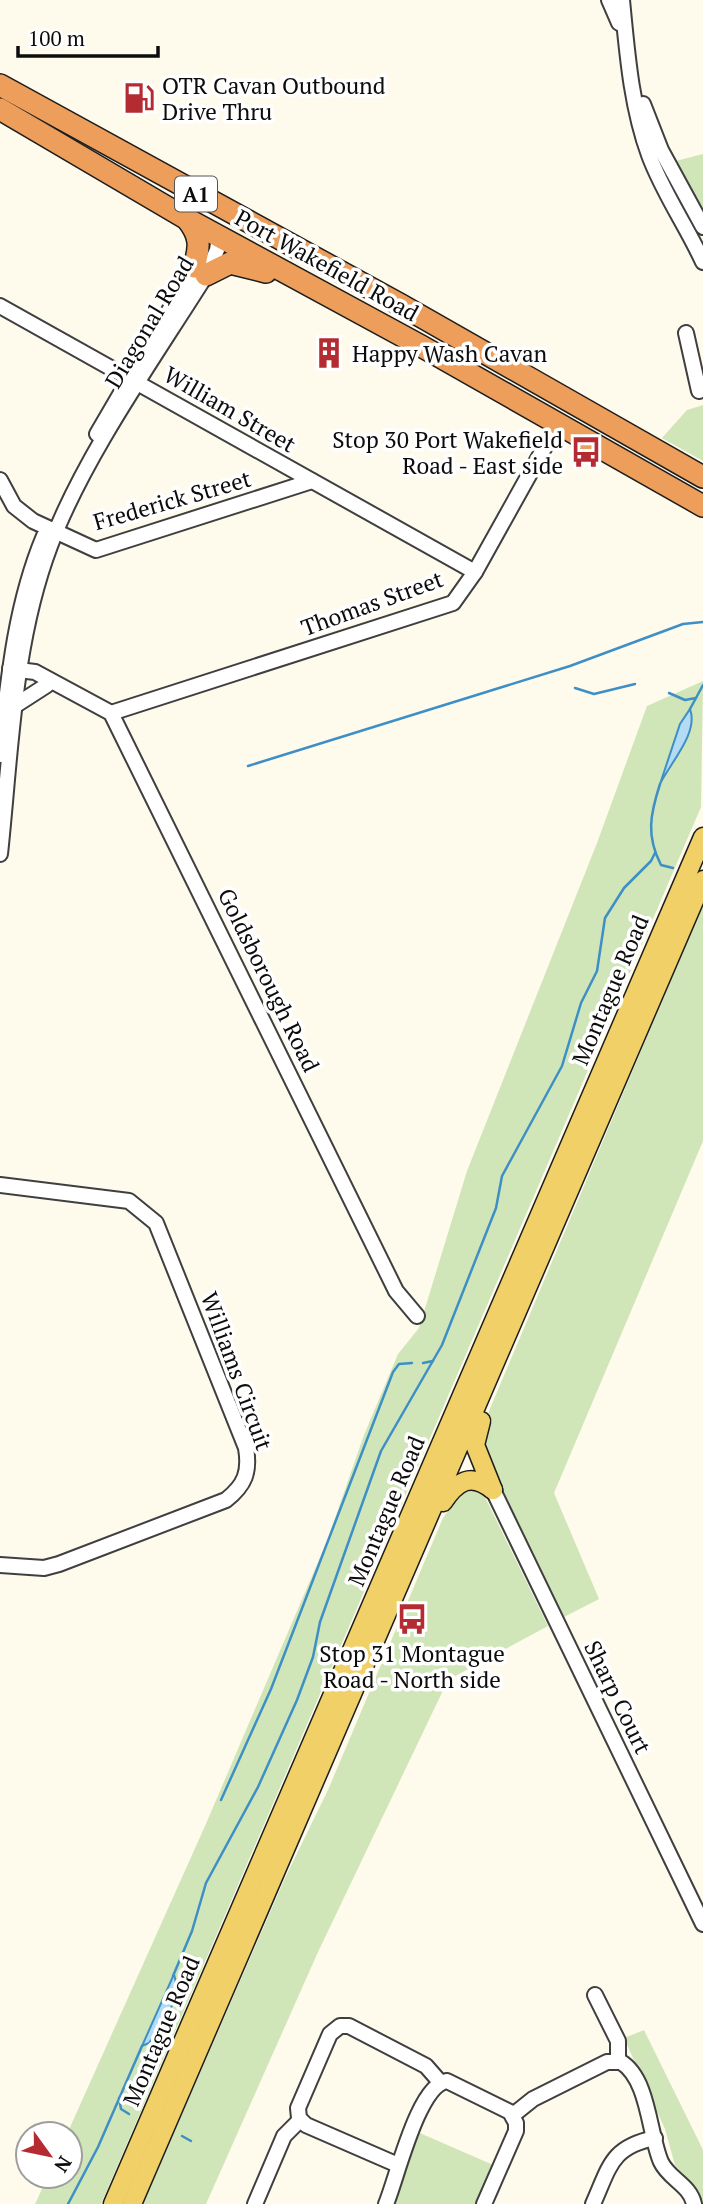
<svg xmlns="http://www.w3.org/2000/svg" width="703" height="2204" viewBox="0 0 703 2204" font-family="'PT Serif',serif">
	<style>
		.green { fill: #d0e6b8 }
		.water { fill: #b3dbf3; stroke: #3e8fc6; stroke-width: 2 }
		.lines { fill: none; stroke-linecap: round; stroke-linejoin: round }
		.stream { stroke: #3e8fc6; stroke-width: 2.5 }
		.minor-casing { stroke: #3f3f3f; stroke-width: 18 }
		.major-casing { stroke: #1d1d1d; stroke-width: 21 }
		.highway-casing { stroke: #1d1d1d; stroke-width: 24 }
		.minor { stroke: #fff; stroke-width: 14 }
		.major { stroke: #f1d068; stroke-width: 18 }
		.highway { stroke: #ed9e5b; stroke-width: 21 }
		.labels { text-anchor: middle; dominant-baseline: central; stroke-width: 7; stroke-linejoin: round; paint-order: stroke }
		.shield { fill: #fff; stroke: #555; stroke-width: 2 }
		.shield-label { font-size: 21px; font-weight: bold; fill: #0c0c0c }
		.poi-label { font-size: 23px; fill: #0c0c0c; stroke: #fff; text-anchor: start }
		.street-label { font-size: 23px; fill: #0c0c0c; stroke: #fff }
	</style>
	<rect width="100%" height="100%" fill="#fefaec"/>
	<!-- green -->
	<g class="green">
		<polygon points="703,154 703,227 668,163"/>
		<polygon points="703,405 703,461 662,438 687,410"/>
		<polygon points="703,681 701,807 101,2204 35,2204 48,2176 70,2176 70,2134 67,2134 205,1826 327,1541 364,1435 398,1354 419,1328 467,1171 597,843 647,706"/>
		<polygon points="703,904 703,1141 554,1493 599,1599 564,1617 481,1448 481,1430"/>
		<polygon points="463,1489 478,1489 484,1495 548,1626 448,1680 318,1952 206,2204 143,2204 285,1878 328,1790 443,1518"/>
		<polygon points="644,2030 703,2150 703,2204 700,2204 699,2192 675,2165 665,2129 624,2038"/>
		<polygon points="413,2130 500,2168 484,2204 386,2204"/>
	</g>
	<!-- water -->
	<g class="water">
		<path d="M 690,709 C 699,733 670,763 660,784 L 680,724 Z"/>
		<path d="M 174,1974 C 182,2000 163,2022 149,2043 L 142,2046 Z"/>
	</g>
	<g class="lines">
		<!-- stream -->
		<g class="stream">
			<polyline points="575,688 594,694 635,684"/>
			<polyline points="669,693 685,700 696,698"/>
			<polyline points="690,709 703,685"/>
			<polyline points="248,766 570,666 683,624 703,622"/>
			<path d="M 660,784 C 650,815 646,836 661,865 L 673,868"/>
			<polyline points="423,1363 433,1361"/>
			<polyline points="221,1800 271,1689 393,1372 399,1364 412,1363"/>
			<polyline points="173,1976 192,1931 206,1883 258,1787 297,1700 313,1657 320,1622 381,1451 442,1345 496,1208 502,1176 562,1066 581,1003 597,971 605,918 624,888 651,861 655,853"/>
			<polyline points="119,2098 121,2109 129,2114"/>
			<polyline points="182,2136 191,2141"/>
			<polyline points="68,2204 98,2147 142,2046"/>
		</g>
		<defs>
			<g id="minor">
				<polyline points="609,0 619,23"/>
				<path d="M 622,0 C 627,51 631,106 649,155 C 663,193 686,225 703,262"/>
				<polyline points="643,104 661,150 703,227"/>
				<polyline points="0,306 475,572"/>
				<polyline points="686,333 699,391"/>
				<polyline points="97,434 198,261"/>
				<polyline points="0,480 14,506 33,521 96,550 312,481"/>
				<polyline points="10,669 35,672 111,713 396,1291 417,1316"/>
				<polyline points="16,705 47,685"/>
				<polyline points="111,713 453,603 475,572 558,423"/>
				<path d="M 0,755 C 8,681 15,605 44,536"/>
				<path d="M 0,854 C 11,752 13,644 50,546 C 84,456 154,358 206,275 L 217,250 L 219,236"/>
				<path d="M 0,1185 L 129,1201 L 156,1223 L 246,1448 C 250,1472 245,1485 226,1500 L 59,1564 L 44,1568 L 0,1565"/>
				<polyline points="493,1490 703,1924"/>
				<polyline points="595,1995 618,2041 618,2061"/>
				<path d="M 513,2115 L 533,2099 L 607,2062 L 621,2062 C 649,2079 649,2135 661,2162 C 669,2179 690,2185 694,2204"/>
				<polyline points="398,2165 306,2125 299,2118 298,2108 330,2034 340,2026 349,2026 426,2066 440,2082"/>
				<polyline points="255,2204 284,2136 300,2120"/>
				<path d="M 386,2204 C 397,2178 418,2085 447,2081 L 510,2112 L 516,2123 L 516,2131 L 484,2204"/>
				<path d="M 593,2204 C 610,2166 611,2147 655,2138"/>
			</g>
			<g id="major">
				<polyline points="481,1421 475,1445 493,1490"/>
				<path d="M 443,1502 C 457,1481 471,1472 493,1490"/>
				<polyline points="113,2204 703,837"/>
				<polyline points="132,2204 703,880"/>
			</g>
			<g id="highway">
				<polyline points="0,85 401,305 703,477"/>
				<polyline points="0,109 187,219 421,346 703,506"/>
				<path d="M 187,219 C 201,236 200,247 194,267"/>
				<polyline points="206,275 230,263 266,272"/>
			</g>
		</defs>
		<!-- minor casing -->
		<use href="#minor" class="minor-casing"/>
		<!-- major casing -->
		<use href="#major" class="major-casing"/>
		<!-- highway casing -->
		<use href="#highway" class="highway-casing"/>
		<!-- minor -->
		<use href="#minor" class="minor"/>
		<!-- major -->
		<use href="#major" class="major"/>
		<!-- highway -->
		<use href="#highway" class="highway"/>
	</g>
	<!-- icons -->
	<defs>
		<symbol id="fuel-bare" viewBox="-9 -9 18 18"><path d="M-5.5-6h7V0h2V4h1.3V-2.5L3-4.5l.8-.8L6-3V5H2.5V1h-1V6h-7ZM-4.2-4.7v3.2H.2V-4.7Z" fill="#b42c32" stroke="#fff" stroke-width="2.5" paint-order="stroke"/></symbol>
		<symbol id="building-bare" viewBox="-9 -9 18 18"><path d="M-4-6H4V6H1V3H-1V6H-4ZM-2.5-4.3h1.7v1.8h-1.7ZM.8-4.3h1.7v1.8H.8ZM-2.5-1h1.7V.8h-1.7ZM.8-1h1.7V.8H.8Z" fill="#b42c32" stroke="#fff" stroke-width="2.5" paint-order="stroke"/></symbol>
		<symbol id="bus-bare" viewBox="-9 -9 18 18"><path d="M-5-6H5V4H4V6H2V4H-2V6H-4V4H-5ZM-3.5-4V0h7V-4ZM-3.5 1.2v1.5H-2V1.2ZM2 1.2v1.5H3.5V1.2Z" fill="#b42c32" stroke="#fff" stroke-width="2.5" paint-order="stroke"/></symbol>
	</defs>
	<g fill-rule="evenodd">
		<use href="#fuel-bare" x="117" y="76" width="44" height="44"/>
		<use href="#building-bare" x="307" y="331" width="44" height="44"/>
		<use href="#bus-bare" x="564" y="430" width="44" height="44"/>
		<use href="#bus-bare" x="390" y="1597" width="44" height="44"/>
	</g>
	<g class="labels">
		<!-- shield labels -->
		<rect class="shield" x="175" y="176.5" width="42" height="35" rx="5"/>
		<g class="shield-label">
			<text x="196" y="194">A1</text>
		</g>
		<!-- poi labels -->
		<g class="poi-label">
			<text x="162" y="85">OTR Cavan Outbound<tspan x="162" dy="26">Drive Thru</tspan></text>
			<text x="352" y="353">Happy Wash Cavan</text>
			<text x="563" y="439" text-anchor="end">Stop 30 Port Wakefield<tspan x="563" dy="26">Road - East side</tspan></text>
			<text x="412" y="1653" text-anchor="middle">Stop 31 Montague<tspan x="412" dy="26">Road - North side</tspan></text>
		</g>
		<!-- street labels -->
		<g class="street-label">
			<text transform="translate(327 265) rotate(29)">Port Wakefield Road</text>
			<text transform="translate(149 322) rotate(-59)">Diagonal Road</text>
			<text transform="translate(230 409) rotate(30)">William Street</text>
			<text transform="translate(172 500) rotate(-16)">Frederick Street</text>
			<text transform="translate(372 603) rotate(-20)">Thomas Street</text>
			<text transform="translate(269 980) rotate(64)">Goldsborough Road</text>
			<text transform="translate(610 990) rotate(-67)">Montague Road</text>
			<text transform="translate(237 1371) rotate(70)">Williams Circuit</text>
			<text transform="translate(386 1511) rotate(-67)">Montague Road</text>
			<text transform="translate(618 1697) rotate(64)">Sharp Court</text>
			<text transform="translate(161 2031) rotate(-67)">Montague Road</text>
		</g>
	</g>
	<!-- north arrow -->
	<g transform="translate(49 2155) rotate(123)"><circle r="33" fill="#ffffff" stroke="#9e9e9e" stroke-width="2"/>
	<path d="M0-5L12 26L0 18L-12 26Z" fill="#b42c32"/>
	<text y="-10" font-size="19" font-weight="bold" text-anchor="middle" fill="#0c0c0c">N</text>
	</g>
	<!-- scale -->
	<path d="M18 46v10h140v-10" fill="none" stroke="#0c0c0c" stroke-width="3.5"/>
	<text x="28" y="46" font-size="21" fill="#0c0c0c" stroke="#ffffff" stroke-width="5" paint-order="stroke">100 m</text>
</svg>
